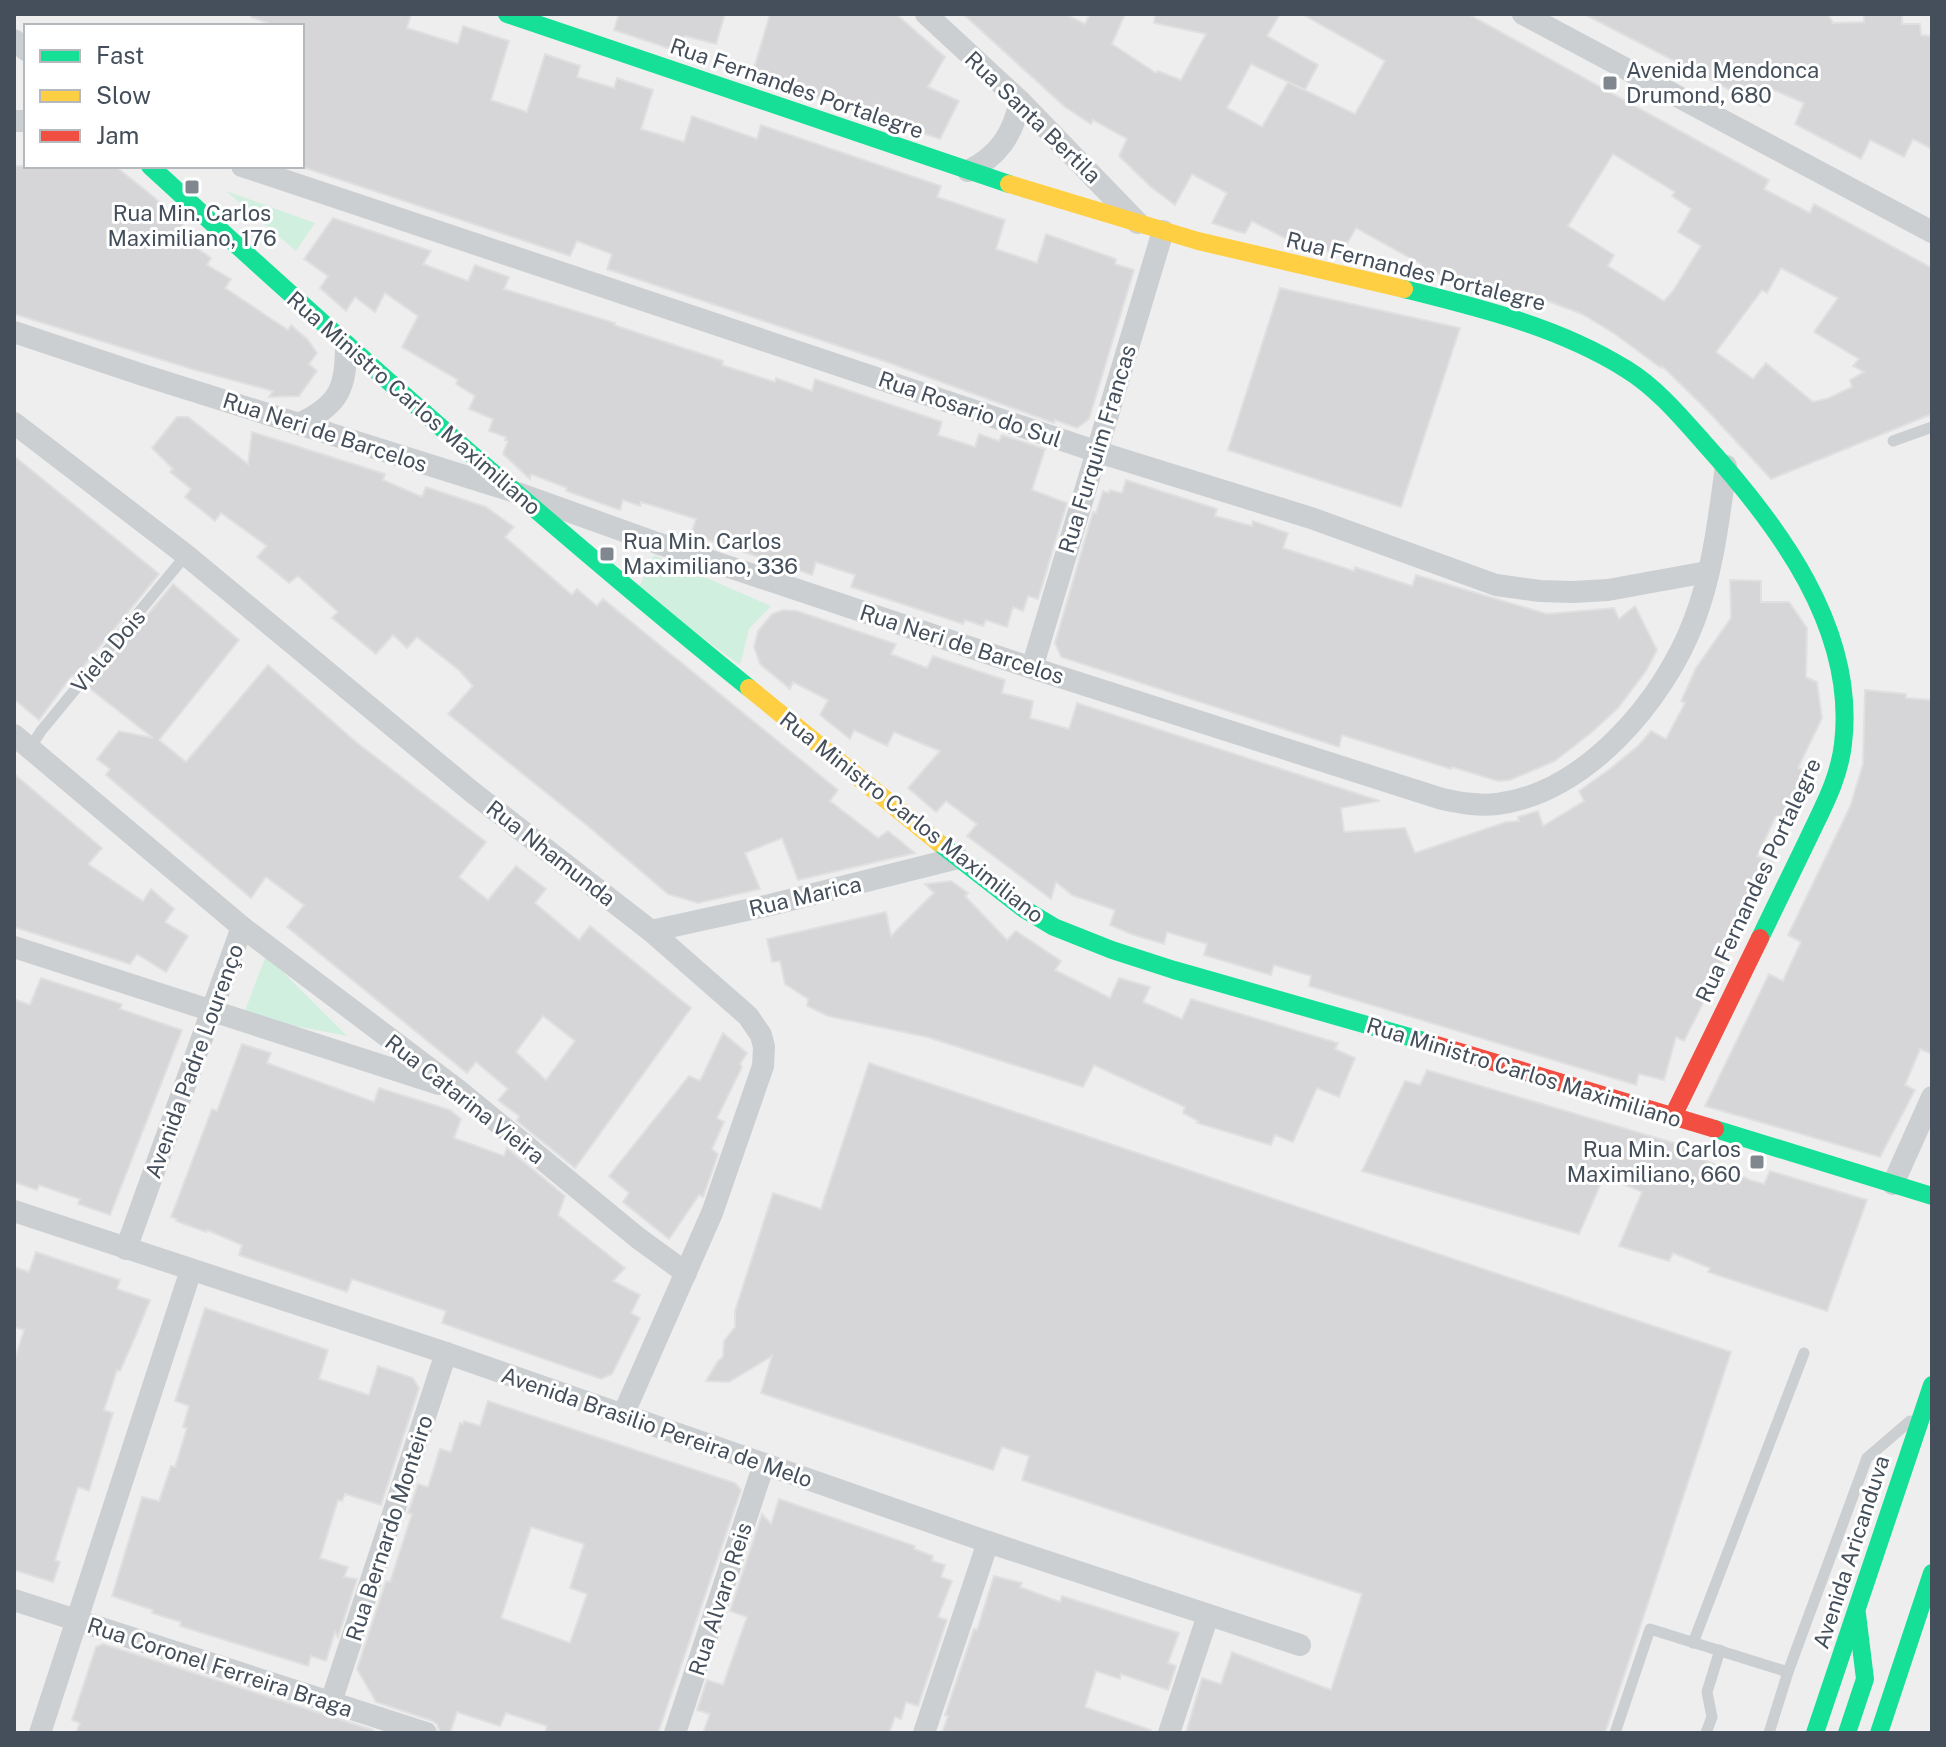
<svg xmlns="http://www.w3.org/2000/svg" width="1946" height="1747" viewBox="0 0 1946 1747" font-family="'Public Sans',sans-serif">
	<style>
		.green { fill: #d1efdf }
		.building { fill: #d6d6d8; stroke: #e0e0e1; stroke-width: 2; fill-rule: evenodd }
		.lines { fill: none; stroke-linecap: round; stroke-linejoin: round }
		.lane { stroke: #cccfd1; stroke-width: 11 }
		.street { stroke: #cccfd1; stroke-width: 22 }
		.fast { stroke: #16e098; stroke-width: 18 }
		.slow { stroke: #ffcf43; stroke-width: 18 }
		.jam { stroke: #f24e42; stroke-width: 18 }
		.poi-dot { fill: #80878e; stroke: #fff; stroke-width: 3 }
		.labels { text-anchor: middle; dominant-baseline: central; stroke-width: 6; stroke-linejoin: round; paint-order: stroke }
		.poi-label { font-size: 22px; fill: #444f5b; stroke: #fff; text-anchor: start }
		.street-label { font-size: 22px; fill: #444f5b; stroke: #fff }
	</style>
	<rect width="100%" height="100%" fill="#efeeee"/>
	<!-- green -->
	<g class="green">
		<polygon points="226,191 315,223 296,251"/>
		<polygon points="654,555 771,606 749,629 740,665 637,591"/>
		<polygon points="266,955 347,1036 243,1016"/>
	</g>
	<!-- building -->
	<g class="building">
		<polygon points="251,14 411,14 407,28 458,44 463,26 509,41 491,100 527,112 545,54 580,66 577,77 614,88 617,78 653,90 641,129 684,142 692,116 757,139 761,125 941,186 937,197 1005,220 996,249 1037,263 1046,234 1116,259 1115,264 1134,270 1089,419 1077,428 1055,420 1054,423 884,361 607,269 612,254 577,241 570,256 302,167 302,26 276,26 251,17"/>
		<polygon points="619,14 725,14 716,44 685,36 680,52 614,30"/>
		<polygon points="770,14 896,14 945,57 928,87 959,101 940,139 752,75"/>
		<path d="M 963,14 L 1065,14 L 1085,24 L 1090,14 L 1125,14 L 1112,44 L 1156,73 L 1158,71 L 1181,80 L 1206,34 L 1154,23 L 1155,14 L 1280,14 L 1267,36 L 1318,65 L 1305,90 L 1251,64 L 1227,108 L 1262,127 L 1288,82 L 1355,114 L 1385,61 L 1302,14 L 1468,14 L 1769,180 L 1764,189 L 1810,213 L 1814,204 L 1932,268 L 1932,414 L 1771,479 L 1706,409 L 1662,366 L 1661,368 L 1615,334 L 1582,314 L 1529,294 L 1418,270 L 1421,264 L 1356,228 L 1341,254 L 1296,244 L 1252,221 L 1245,233 L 1236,231 L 1212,223 L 1227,193 L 1192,174 L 1175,205 L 1151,187 L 1119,156 L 1127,139 L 1093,120 L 1091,124 L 1065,107 ZM 1613,154 L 1675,192 L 1672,196 L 1691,209 L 1678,232 L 1701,246 L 1673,291 L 1664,301 L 1608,266 L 1614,255 L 1568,226 ZM 1781,268 L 1838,298 L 1814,332 L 1859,359 L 1853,366 L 1864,372 L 1850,380 L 1852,387 L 1829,398 L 1813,402 L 1766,363 L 1753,379 L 1716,352 L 1762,290 L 1767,293 Z"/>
		<polygon points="1584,14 1828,14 1833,23 1864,22 1864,14 1902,14 1902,24 1920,24 1921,35 1932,36 1932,149 1913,139 1904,157 1870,140 1861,159 1795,124 1804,103 1769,88 1761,106"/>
		<polygon points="14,166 115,166 155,198 190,232 184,239 211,258 207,265 231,279 225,288 288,330 291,325 308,340 317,353 309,364 317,371 299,396 269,397 273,391 195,370 14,314"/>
		<polygon points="333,218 431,251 423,264 468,281 475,265 509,277 504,289 615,323 614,325 723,361 722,365 775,382 776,378 812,391 815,379 942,422 938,435 975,447 979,434 999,441 1002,435 1045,449 1032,490 1067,503 1038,599 1028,596 1023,611 1013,607 1007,627 986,620 983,626 965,620 963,624 851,587 855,575 816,562 812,575 691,534 696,519 641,502 640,506 623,500 620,510 566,491 567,488 531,474 530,479 503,454 508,441 505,440 506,437 489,431 493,419 469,409 475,396 456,384 458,380 402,347 418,316 385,293 375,312 355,297 346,311 320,288 328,276 304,259"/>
		<polygon points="1280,288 1460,328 1401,507 1228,450"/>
		<polygon points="177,417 188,417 248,464 252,432 385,474 383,480 422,497 426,487 486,507 514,527 505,537 572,595 577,589 597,606 603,599 838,790 830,801 878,838 888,831 915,853 798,880 782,838 745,853 760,889 698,903 668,894 589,827 448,714 473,686 460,671 417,637 407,648 393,635 376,654 332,618 338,612 298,576 289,583 257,557 267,546 221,513 215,521 185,497 191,489 170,472 173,469 152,448"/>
		<polygon points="14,456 159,574 75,677 72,675 39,720 14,699"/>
		<polygon points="1126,480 1217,509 1215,516 1252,526 1253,521 1288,533 1283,548 1354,571 1355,567 1412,586 1416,575 1547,614 1614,608 1619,619 1635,606 1657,650 1646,671 1618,708 1592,732 1555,761 1510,780 1498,781 1452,767 1451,769 1342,735 1339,747 1061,657 1055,643 1093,512 1096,513 1103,491 1109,493 1110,490 1122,493"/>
		<polygon points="1730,580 1761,581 1761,602 1789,602 1807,628 1806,677 1817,682 1822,718 1798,768 1814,775 1793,825 1776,816 1757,856 1773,863 1684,1041 1676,1037 1664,1080 1639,1074 1636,1085 1309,986 1311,976 1274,965 1271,975 1204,955 1207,944 1167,932 1164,944 1131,934 1110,925 1115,910 1072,895 1056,882 1051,899 967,836 977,824 946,801 936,812 908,788 940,751 894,732 887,746 854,730 850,739 820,715 828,700 793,682 790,689 760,664 754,647 758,631 772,614 783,610 797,611 896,644 891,654 927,668 933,656 1005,680 1002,693 1033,701 1030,718 1069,729 1077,703 1380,801 1341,808 1344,832 1405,828 1415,853 1506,822 1519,821 1518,817 1538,811 1543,826 1584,801 1579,791 1610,769 1639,745 1651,731 1666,739 1685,703 1681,701 1696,668 1731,618"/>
		<path d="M 173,584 L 239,640 L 159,740 L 186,762 L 268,665 L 356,742 L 486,842 L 459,877 L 488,900 L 516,866 L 546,889 L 535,903 L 579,940 L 590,926 L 691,1008 L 575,1168 L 517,1121 L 519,1116 L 498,1100 L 508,1089 L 476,1062 L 467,1073 L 287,927 L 304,905 L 266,877 L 251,898 L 106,775 L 110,769 L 97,759 L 119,731 L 153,738 L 88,687 ZM 543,1016 L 575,1041 L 546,1080 L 516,1052 Z"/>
		<polygon points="1865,690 1906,694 1906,698 1932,700 1932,1054 1920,1049 1905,1085 1915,1090 1880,1157 1705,1106 1769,974 1783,981 1801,942 1788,935 1850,807 1863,764"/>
		<polygon points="14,774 102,848 88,864 143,901 151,889 174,909 165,922 188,936 166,972 137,954 130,964 14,927"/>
		<polygon points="951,881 968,893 965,896 1007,940 1016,931 1061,961 1055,970 1110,998 1119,978 1150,987 1143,1002 1182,1019 1191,999 1338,1043 1335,1049 1355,1058 1339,1097 1317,1088 1293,1142 1275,1135 1271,1145 1197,1123 1198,1121 1183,1113 1185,1107 1094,1065 1083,1087 927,1037 828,1016 807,1006 808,999 785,984 780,961 772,962 767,939 886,912 891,936 934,893 925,884"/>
		<polygon points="41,978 122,1004 120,1009 182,1030 110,1215 78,1204 80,1199 39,1185 37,1190 14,1182 14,999 30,1005"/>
		<polygon points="723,1033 747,1053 740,1064 742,1067 717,1118 724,1122 712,1149 718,1154 703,1197 699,1195 669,1239 623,1202 629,1193 609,1176 689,1076 700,1081"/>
		<polygon points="242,1044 271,1053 267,1063 374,1102 379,1088 450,1110 461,1119 454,1138 504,1156 507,1148 565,1196 558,1215 625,1268 613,1281 640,1295 631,1313 640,1318 612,1374 601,1379 442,1323 446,1311 352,1279 347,1292 239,1255 242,1245 207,1230 206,1232 176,1221 177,1219 171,1217 212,1109 217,1111"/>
		<polygon points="869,1063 1731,1352 1605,1733 1186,1733 1202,1678 1221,1684 1232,1652 1331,1690 1362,1594 1022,1480 1029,1456 1002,1447 993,1470 761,1393 772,1356 729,1382 706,1381 718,1361 723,1357 724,1341 735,1327 735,1311 773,1193 821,1209"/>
		<polygon points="1427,1070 1698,1150 1695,1156 1750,1180 1764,1184 1770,1171 1867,1200 1827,1311 1708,1272 1710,1268 1673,1253 1669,1261 1619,1246 1642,1192 1604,1176 1579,1234 1362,1171 1405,1081 1420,1085"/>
		<polygon points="36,1252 120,1280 117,1289 150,1300 135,1337 120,1371 117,1370 104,1410 113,1413 89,1491 78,1487 55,1560 60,1562 53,1582 14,1570 14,1362 24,1330 14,1327 14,1267 29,1272"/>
		<polygon points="205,1308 328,1350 319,1379 369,1395 378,1366 413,1378 419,1388 381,1505 345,1494 342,1501 338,1500 320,1558 348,1567 344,1577 357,1579 338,1637 335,1632 326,1661 311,1656 308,1666 180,1626 181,1622 152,1613 153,1610 112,1596 142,1497 159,1501 171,1466 175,1467 187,1428 183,1427 189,1406 175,1401"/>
		<path d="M 488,1401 L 735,1483 L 741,1490 L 658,1733 L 545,1733 L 547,1726 L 506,1713 L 500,1726 L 457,1712 L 450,1733 L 440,1733 L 437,1724 L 430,1720 L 376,1702 L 357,1669 L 386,1581 L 390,1582 L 412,1514 L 408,1513 L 418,1484 L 428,1487 L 440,1449 L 451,1452 L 460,1423 L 463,1424 L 464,1421 L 480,1426 ZM 531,1527 L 584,1544 L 570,1588 L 587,1594 L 570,1643 L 501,1618 Z"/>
		<polygon points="779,1499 915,1546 914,1549 933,1556 932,1561 945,1565 941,1577 952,1581 938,1617 947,1620 918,1706 906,1702 901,1719 895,1717 889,1733 703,1733 710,1714 697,1710 707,1680 723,1685 747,1617 730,1611 762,1514 771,1524"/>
		<polygon points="994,1576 1022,1583 1020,1587 1060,1602 1062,1596 1179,1633 1168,1663 1176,1666 1168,1690 1121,1674 1120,1679 1096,1671 1085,1707 1151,1730 1150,1733 942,1733 948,1716 945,1715 974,1629 977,1630"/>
		<polygon points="103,1644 373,1730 372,1733 76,1733 80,1723 72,1720 96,1647"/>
	</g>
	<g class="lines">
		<!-- lane -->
		<g class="lane">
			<polyline points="1893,441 1932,427"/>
			<polyline points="30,748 41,731 186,555"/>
			<polyline points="1693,1643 1804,1353"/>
			<polyline points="1615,1733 1650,1629 1788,1672"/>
			<polyline points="1706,1733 1712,1717 1707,1692 1720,1650"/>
			<polyline points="1769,1733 1788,1672 1867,1458 1910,1421"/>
		</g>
		<!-- street -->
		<g class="street">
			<polyline points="926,14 1020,101 1138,223"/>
			<polyline points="1523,14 1932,232"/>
			<polyline points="14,40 26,50"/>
			<polyline points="14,121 26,121"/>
			<polyline points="242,166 1095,451 1311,518 1496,585 1540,591 1573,592 1608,590 1707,572"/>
			<path d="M 968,171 C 999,156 1013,134 1020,101"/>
			<path d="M 14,332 L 143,375 L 512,491 L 657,543 L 1032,668 L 1442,799 C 1461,803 1478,806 1497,804 C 1586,793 1664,700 1694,621 C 1713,572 1719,517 1726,466"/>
			<polyline points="14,423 186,555 472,792 651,931 748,1016 761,1035 764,1047 763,1066 712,1213 623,1415"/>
			<path d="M 301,423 C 340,404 346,387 346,346"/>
			<polyline points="1032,668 1163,231"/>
			<polyline points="14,735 242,927 458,1090 638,1238 686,1273"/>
			<polyline points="651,931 770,905 958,858"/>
			<polyline points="14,947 439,1084"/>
			<polyline points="1893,1184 1932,1097"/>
			<polyline points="14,1211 446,1353 988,1542 1300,1645"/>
			<polyline points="126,1249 242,927"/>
			<polyline points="14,1600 426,1733"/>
			<polyline points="331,1702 446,1353"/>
			<polyline points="40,1733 191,1270"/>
			<polyline points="675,1733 764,1464"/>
			<polyline points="924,1733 988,1542"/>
			<polyline points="1169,1733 1208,1615"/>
		</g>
		<!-- fast -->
		<g class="fast">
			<polyline points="507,14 1009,184"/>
			<path d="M 150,166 C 345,345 543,521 749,688"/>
			<path d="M 1404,289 C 1480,308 1559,327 1626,369 C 1657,388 1681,417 1705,444 C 1778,525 1857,629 1843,744 C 1839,779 1823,807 1808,839 C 1792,872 1776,905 1760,938"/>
			<polyline points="939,843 1024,909 1054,927 1112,950 1174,970 1427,1042"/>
			<polyline points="1715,1129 1932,1196"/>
			<polyline points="1815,1733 1932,1385"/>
			<polyline points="1847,1733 1865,1679 1857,1614"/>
			<polyline points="1879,1733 1932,1573"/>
		</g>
		<!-- slow -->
		<g class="slow">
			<polyline points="1009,184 1198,241 1404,289"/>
			<polyline points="749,688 939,843"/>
		</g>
		<!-- jam -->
		<g class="jam">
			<polyline points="1427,1042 1715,1129"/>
			<polyline points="1673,1116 1760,938"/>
		</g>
	</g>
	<!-- markers -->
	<g class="poi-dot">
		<rect x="1602" y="75" width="16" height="16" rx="4"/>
		<rect x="184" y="179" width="16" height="16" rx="4"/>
		<rect x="599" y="546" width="16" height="16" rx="4"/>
		<rect x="1749" y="1154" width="16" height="16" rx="4"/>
	</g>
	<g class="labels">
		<!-- poi labels -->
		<g class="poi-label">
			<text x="1626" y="70">Avenida Mendonca<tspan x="1626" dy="25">Drumond, 680</tspan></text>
			<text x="192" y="213" text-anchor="middle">Rua Min. Carlos<tspan x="192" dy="25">Maximiliano, 176</tspan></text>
			<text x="623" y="541">Rua Min. Carlos<tspan x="623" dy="25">Maximiliano, 336</tspan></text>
			<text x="1741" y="1149" text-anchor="end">Rua Min. Carlos<tspan x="1741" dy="25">Maximiliano, 660</tspan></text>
		</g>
		<!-- street labels -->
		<g class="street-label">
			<text transform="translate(797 88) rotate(19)">Rua Fernandes Portalegre</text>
			<text transform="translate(1033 117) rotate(44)">Rua Santa Bertila</text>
			<text transform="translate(1416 271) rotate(14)">Rua Fernandes Portalegre</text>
			<text transform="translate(414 403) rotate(41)">Rua Ministro Carlos Maximiliano</text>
			<text transform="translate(970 409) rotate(19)">Rua Rosario do Sul</text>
			<text transform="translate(325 432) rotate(18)">Rua Neri de Barcelos</text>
			<text transform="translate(1097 449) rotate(-73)">Rua Furquim Francas</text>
			<text transform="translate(962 644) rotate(18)">Rua Neri de Barcelos</text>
			<text transform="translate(108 651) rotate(-50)">Viela Dois</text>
			<text transform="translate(912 817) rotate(38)">Rua Ministro Carlos Maximiliano</text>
			<text transform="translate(551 853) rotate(38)">Rua Nhamunda</text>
			<text transform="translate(1758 880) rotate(-65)">Rua Fernandes Portalegre</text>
			<text transform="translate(805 896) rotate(-13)">Rua Marica</text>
			<text transform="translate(194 1061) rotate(-70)">Avenida Padre Lourenço</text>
			<text transform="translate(1524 1072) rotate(17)">Rua Ministro Carlos Maximiliano</text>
			<text transform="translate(465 1099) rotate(38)">Rua Catarina Vieira</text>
			<text transform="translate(657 1427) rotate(19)">Avenida Brasilio Pereira de Melo</text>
			<text transform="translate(389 1528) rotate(-72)">Rua Bernardo Monteiro</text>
			<text transform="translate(1851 1552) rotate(-72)">Avenida Aricanduva</text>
			<text transform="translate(720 1599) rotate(-72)">Rua Alvaro Reis</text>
			<text transform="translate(220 1667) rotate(18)">Rua Coronel Ferreira Braga</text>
		</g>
	</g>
	<!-- border -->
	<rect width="1946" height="1747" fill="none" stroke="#444f5b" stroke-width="32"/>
	<!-- legend -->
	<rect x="24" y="24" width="280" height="144" fill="#ffffff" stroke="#b4b9bd" stroke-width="2"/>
	<rect x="40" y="50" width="40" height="12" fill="#16e098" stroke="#b4b9bd" stroke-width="2"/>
	<text x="96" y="64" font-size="24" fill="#444f5b">Fast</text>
	<rect x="40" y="90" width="40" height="12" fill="#ffcf43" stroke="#b4b9bd" stroke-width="2"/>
	<text x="96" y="104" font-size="24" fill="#444f5b">Slow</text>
	<rect x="40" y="130" width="40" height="12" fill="#f24e42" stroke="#b4b9bd" stroke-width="2"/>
	<text x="96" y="144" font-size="24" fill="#444f5b">Jam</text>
</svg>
